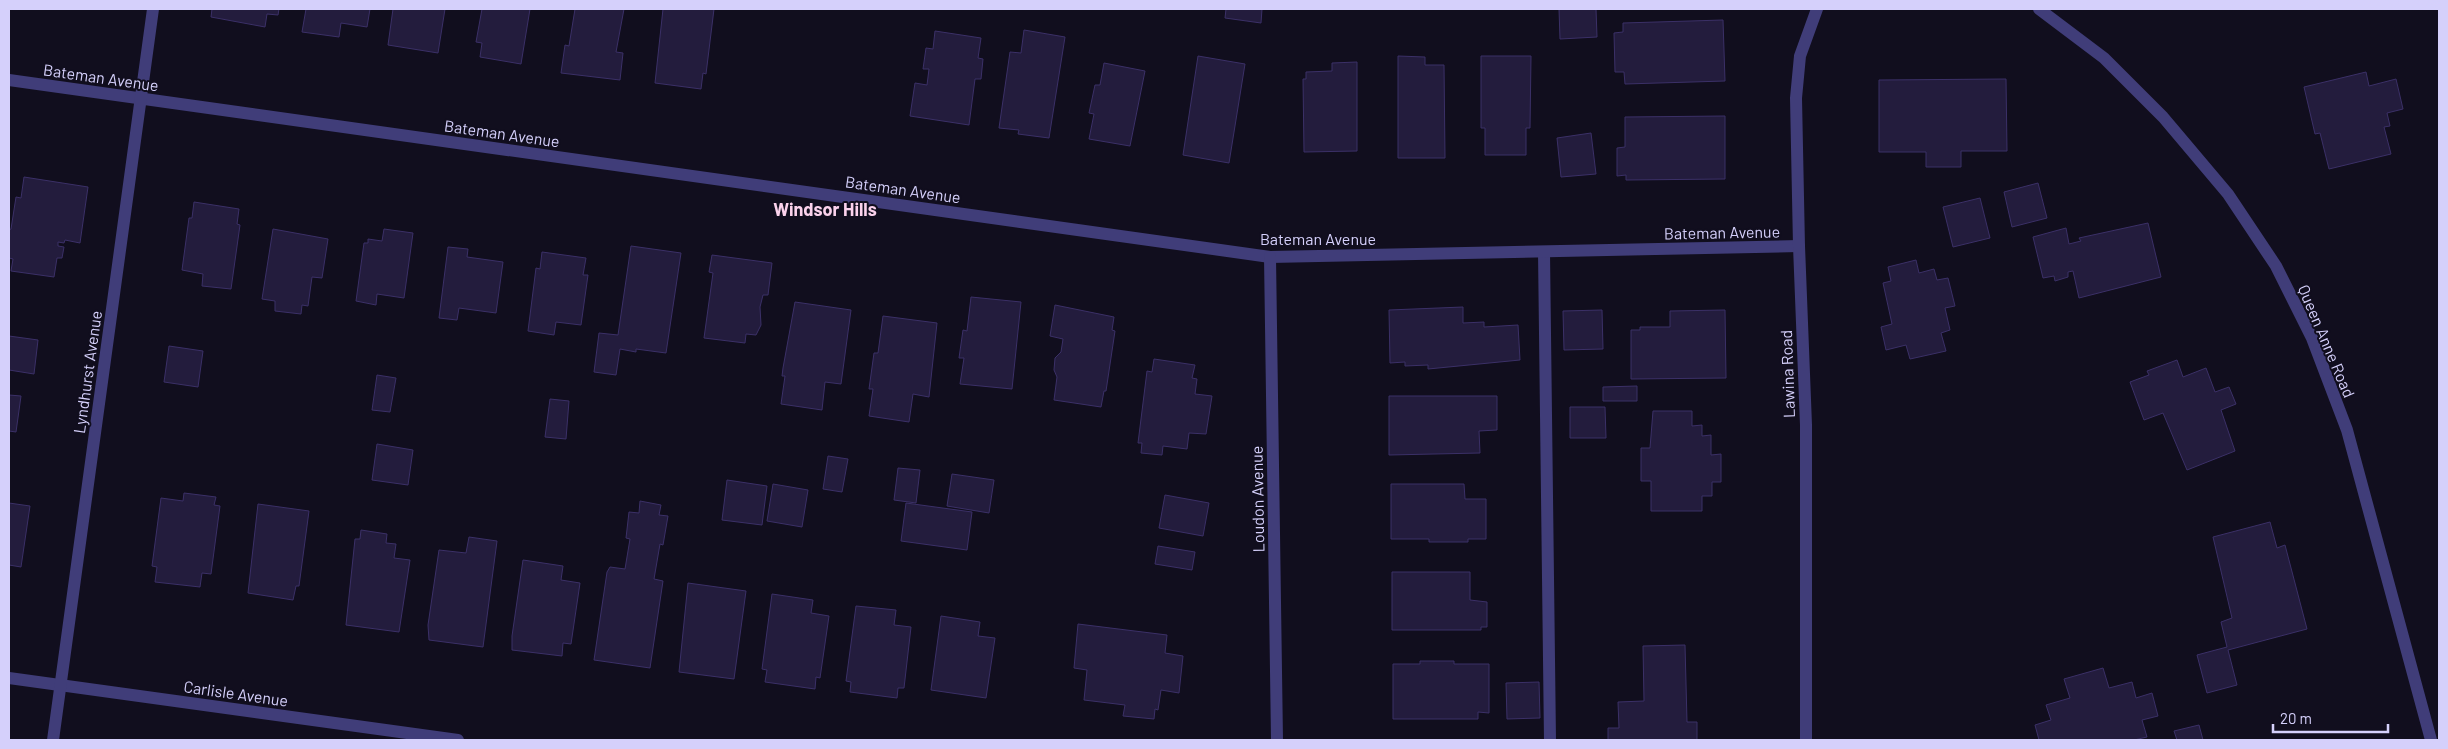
<svg xmlns="http://www.w3.org/2000/svg" width="2448" height="749" viewBox="0 0 2448 749" font-family="Barlow,sans-serif">
	<style>
		.building { fill: #231c3d; stroke: #3b3067 }
		.lines { fill: none; stroke-linecap: round; stroke-linejoin: round }
		.service { stroke: #403d79; stroke-width: 12 }
		.minor { stroke: #403d79; stroke-width: 12 }
		.tertiary { stroke: #403d79; stroke-width: 12 }
		.labels { text-anchor: middle; dominant-baseline: central; stroke-width: 4; stroke-linejoin: round; paint-order: stroke }
		.street-label { font-size: 16px; fill: #d5d0fb; stroke: #110e1e }
		.neighbourhood-label { font-size: 18px; font-weight: bold; fill: #fbd2ec; stroke: #110e1e }
	</style>
	<rect width="100%" height="100%" fill="#110e1e"/>
	<!-- building -->
	<g class="building">
		<polygon points="212,9 279,9 278,15 267,14 265,27 211,17"/>
		<polygon points="306,9 370,9 367,27 341,23 339,37 302,32"/>
		<polygon points="393,9 445,9 438,53 388,45"/>
		<polygon points="482,9 530,9 521,64 480,57 482,43 476,42"/>
		<polygon points="575,9 624,9 616,52 623,53 620,80 561,73 565,45 569,46"/>
		<polygon points="663,9 714,9 706,74 703,73 701,89 655,83"/>
		<polygon points="1226,9 1262,9 1261,23 1225,18"/>
		<polygon points="1559,9 1596,9 1597,37 1560,39"/>
		<polygon points="1723,20 1725,81 1625,84 1624,72 1615,72 1614,33 1623,32 1623,23"/>
		<polygon points="1024,30 1065,37 1049,138 1018,134 1019,130 999,128 1010,52 1021,53"/>
		<polygon points="935,31 981,38 978,58 983,59 981,79 975,79 969,125 910,116 915,83 927,85 929,69 923,69 926,48 933,49"/>
		<polygon points="1198,56 1245,64 1229,163 1183,155"/>
		<polygon points="1398,56 1425,57 1425,65 1444,65 1445,158 1398,158"/>
		<polygon points="1481,56 1531,56 1530,128 1526,128 1526,155 1485,155 1485,128 1481,128"/>
		<polygon points="1357,62 1357,151 1304,152 1303,79 1306,79 1306,72 1332,71 1332,63"/>
		<polygon points="1104,63 1145,71 1130,146 1089,139 1094,114 1089,113 1095,85 1100,85"/>
		<polygon points="2366,72 2369,86 2396,79 2403,109 2387,113 2390,126 2384,127 2391,154 2329,169 2320,133 2315,134 2304,87"/>
		<polygon points="2006,79 2007,151 1961,151 1961,167 1926,167 1926,152 1879,152 1879,80"/>
		<polygon points="1725,116 1725,179 1626,180 1626,175 1617,176 1617,148 1625,147 1625,117"/>
		<polygon points="1591,133 1596,174 1561,177 1557,138"/>
		<polygon points="24,177 88,187 80,243 65,240 64,243 58,242 58,246 64,247 62,258 57,258 54,277 11,271 13,259 9,258 9,230 11,229 16,197 21,198"/>
		<polygon points="2038,183 2047,218 2012,227 2004,192"/>
		<polygon points="1980,198 1990,238 1953,247 1943,207"/>
		<polygon points="194,202 239,209 237,224 240,225 231,289 202,286 203,274 182,270 189,218 192,218"/>
		<polygon points="2148,223 2161,277 2079,298 2073,271 2068,272 2068,277 2055,281 2054,276 2043,278 2033,237 2066,228 2069,244 2081,241 2079,238"/>
		<polygon points="273,229 328,239 322,278 312,277 308,306 302,305 301,314 275,311 275,301 262,299"/>
		<polygon points="384,229 413,233 404,298 377,294 376,305 356,301 364,243 368,243 368,239 382,241"/>
		<polygon points="631,246 681,253 666,353 636,349 636,352 620,349 616,375 594,372 599,333 618,335"/>
		<polygon points="448,247 468,249 467,257 503,262 496,313 459,308 457,320 439,318"/>
		<polygon points="542,252 586,258 583,275 588,275 581,325 556,322 554,335 528,331 536,268 540,269"/>
		<polygon points="712,255 772,263 768,295 763,295 760,307 761,325 756,335 746,334 745,343 704,338 713,273 709,272"/>
		<polygon points="1916,260 1919,273 1934,269 1937,280 1948,278 1955,306 1945,308 1950,330 1941,333 1946,351 1910,359 1906,345 1886,350 1881,327 1892,324 1883,283 1891,281 1888,267"/>
		<polygon points="971,297 1021,302 1012,389 960,384 964,358 959,358 963,330 967,331"/>
		<polygon points="795,302 851,310 841,384 825,382 822,410 781,404 785,376 782,376 783,368"/>
		<polygon points="1055,305 1114,317 1112,330 1115,331 1106,391 1104,391 1101,407 1054,400 1057,377 1054,370 1055,358 1061,352 1063,339 1050,336"/>
		<polygon points="1463,307 1463,323 1484,322 1484,327 1518,325 1520,360 1428,369 1428,365 1405,366 1405,362 1390,363 1389,310"/>
		<polygon points="1602,310 1603,349 1564,350 1563,311"/>
		<polygon points="1725,310 1726,378 1631,379 1631,330 1640,330 1640,327 1670,327 1670,311"/>
		<polygon points="883,316 937,323 929,397 913,394 909,422 869,416 873,389 869,389 874,353 878,353"/>
		<polygon points="9,336 38,340 34,374 9,370"/>
		<polygon points="169,346 203,351 198,387 164,382"/>
		<polygon points="1154,359 1195,365 1192,378 1197,379 1195,394 1212,396 1206,434 1189,433 1187,449 1163,446 1162,455 1141,453 1142,443 1138,443 1147,371 1152,372"/>
		<polygon points="2177,360 2183,377 2206,368 2215,392 2229,387 2236,404 2221,410 2235,451 2187,470 2163,413 2144,420 2130,382 2149,375 2147,371"/>
		<polygon points="377,375 396,378 390,412 372,410"/>
		<polygon points="1637,386 1637,401 1603,401 1603,387"/>
		<polygon points="9,395 21,396 16,432 9,431"/>
		<polygon points="1389,396 1497,396 1497,430 1479,431 1480,453 1389,455"/>
		<polygon points="550,399 569,401 566,439 545,437"/>
		<polygon points="1570,407 1605,407 1606,438 1570,438"/>
		<polygon points="1653,411 1692,411 1692,426 1702,425 1702,436 1711,435 1711,455 1721,454 1721,482 1712,482 1712,496 1702,496 1702,511 1651,511 1651,481 1641,481 1641,448 1650,448"/>
		<polygon points="377,444 413,450 408,485 372,480"/>
		<polygon points="828,456 848,459 842,492 823,489"/>
		<polygon points="898,468 920,470 916,503 894,500"/>
		<polygon points="952,474 994,480 989,513 947,506"/>
		<polygon points="727,480 767,486 762,525 722,520"/>
		<polygon points="773,484 808,490 802,527 767,521"/>
		<polygon points="1391,484 1464,484 1465,499 1486,499 1486,539 1468,539 1468,542 1429,542 1429,539 1391,539"/>
		<polygon points="184,493 216,497 214,505 220,506 211,574 202,573 200,587 155,582 157,567 152,566 161,498 183,501"/>
		<polygon points="1165,495 1209,503 1203,536 1159,528"/>
		<polygon points="640,501 661,505 659,515 668,516 663,545 660,544 654,579 663,581 650,668 594,660 607,572 610,567 625,569 630,539 626,538 629,512 639,513"/>
		<polygon points="9,503 30,506 21,567 9,565"/>
		<polygon points="906,503 972,512 967,550 901,541"/>
		<polygon points="258,504 309,511 299,586 296,586 293,600 248,593"/>
		<polygon points="2270,522 2277,548 2285,545 2307,629 2228,650 2237,685 2207,693 2197,655 2227,647 2221,622 2232,618 2213,537"/>
		<polygon points="361,530 387,534 386,543 396,544 394,558 410,560 399,632 346,625 355,539 360,539"/>
		<polygon points="469,537 497,541 483,647 429,640 428,625 439,550 466,553"/>
		<polygon points="1158,546 1195,552 1192,570 1155,564"/>
		<polygon points="523,560 563,566 561,580 580,583 571,644 563,643 562,656 512,650 512,636"/>
		<polygon points="1392,572 1470,572 1470,600 1487,602 1487,627 1481,627 1481,630 1392,630"/>
		<polygon points="688,583 746,591 734,679 679,672"/>
		<polygon points="772,594 813,600 811,613 829,616 820,678 816,677 815,689 765,682 767,670 762,669"/>
		<polygon points="856,606 896,610 894,625 911,627 904,688 898,688 897,698 850,692 851,682 846,681"/>
		<polygon points="941,616 980,622 978,636 995,638 986,698 931,690"/>
		<polygon points="1078,624 1167,635 1165,653 1183,656 1179,693 1161,690 1158,710 1155,709 1154,719 1123,716 1125,705 1084,700 1087,670 1074,668"/>
		<polygon points="1685,645 1687,722 1697,722 1697,740 1608,740 1608,728 1619,728 1618,702 1644,701 1643,646"/>
		<polygon points="1420,661 1454,661 1454,664 1489,664 1489,713 1478,712 1478,719 1393,719 1393,664 1420,664"/>
		<polygon points="2103,668 2109,688 2132,682 2136,698 2152,693 2158,716 2142,720 2147,737 2134,740 2039,740 2035,725 2051,720 2046,705 2070,698 2064,679"/>
		<polygon points="1539,682 1540,718 1507,719 1506,683"/>
		<polygon points="2199,725 2203,740 2177,740 2174,731"/>
	</g>
	<g class="lines">
		<!-- service -->
		<polyline class="service" points="1544,252 1550,740"/>
		<!-- minor -->
		<g class="minor">
			<polyline points="2039,9 2104,58 2163,117 2228,194 2276,266 2312,338 2347,430 2431,740"/>
			<polyline points="9,80 1270,257 1799,246"/>
			<polyline points="1270,257 1277,740"/>
			<polyline points="9,678 458,740"/>
			<polyline points="1806,740 1806,425 1799,246 1796,98 1800,56 1817,9"/>
		</g>
		<!-- tertiary -->
		<polyline class="tertiary" points="53,740 153,9"/>
	</g>
	<g class="labels">
		<!-- street labels -->
		<g class="street-label">
			<text transform="translate(101 77) rotate(8)">Bateman Avenue</text>
			<text transform="translate(502 133) rotate(8)">Bateman Avenue</text>
			<text transform="translate(903 189) rotate(8)">Bateman Avenue</text>
			<text transform="translate(1722 232) rotate(-1)">Bateman Avenue</text>
			<text x="1318" y="238">Bateman Avenue</text>
			<text transform="translate(2327 341) rotate(67)">Queen Anne Road</text>
			<text transform="translate(87 372) rotate(-82)">Lyndhurst Avenue</text>
			<text transform="translate(1787 374) rotate(-92)">Lawina Road</text>
			<text transform="translate(1257 499) rotate(-91)">Loudon Avenue</text>
			<text transform="translate(236 693) rotate(8)">Carlisle Avenue</text>
		</g>
		<!-- neighbourhood labels -->
		<g class="neighbourhood-label">
			<text x="825" y="209">Windsor Hills</text>
		</g>
	</g>
	<!-- border -->
	<rect width="2448" height="749" fill="none" stroke="#d5d0fb" stroke-width="20"/>
	<!-- scale -->
	<path d="M2273 724v8h115v-8" fill="none" stroke="#d5d0fb" stroke-width="2.5"/>
	<text x="2280" y="724" font-size="15" fill="#d5d0fb" stroke="#110e1e" stroke-width="4" paint-order="stroke">20 m</text>
</svg>
